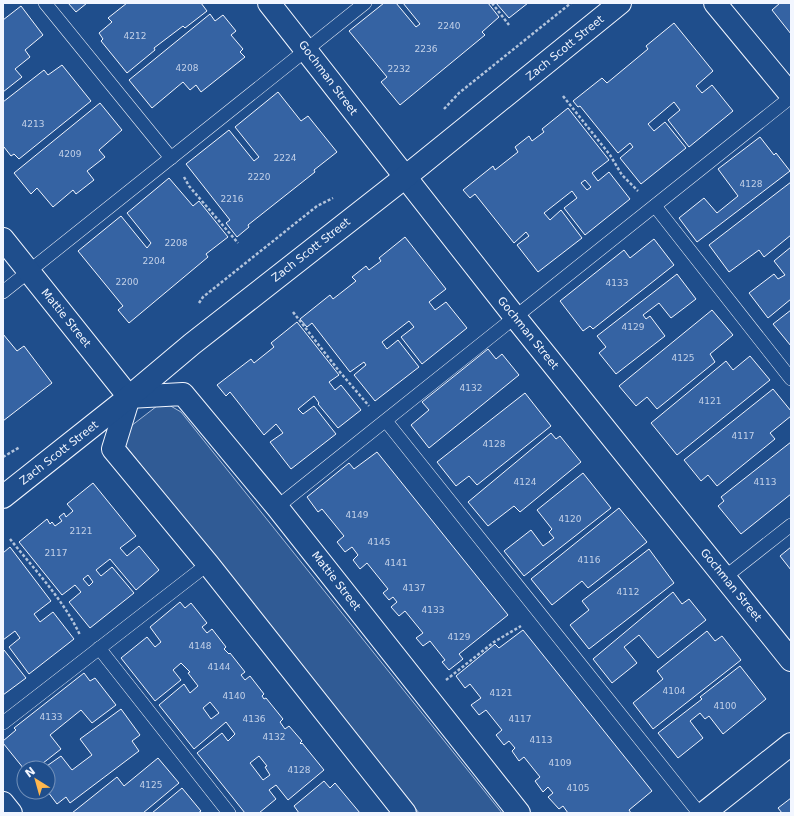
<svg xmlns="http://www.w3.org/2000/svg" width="794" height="816" viewBox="0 0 794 816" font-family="'DejaVu Sans',sans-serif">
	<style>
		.built { fill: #305b95; stroke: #a8bbd7 }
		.building { fill: #3563a3; stroke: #f2f6ff; fill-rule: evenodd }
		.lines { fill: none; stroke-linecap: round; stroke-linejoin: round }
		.lane-casing { stroke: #f2f6ff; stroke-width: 14 }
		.street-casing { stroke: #f2f6ff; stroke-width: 24 }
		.secondary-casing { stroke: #f2f6ff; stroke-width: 24 }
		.path { stroke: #b3c4dc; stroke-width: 2.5; stroke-dasharray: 3 2; stroke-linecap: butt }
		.lane { stroke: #1f4e8c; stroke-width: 13 }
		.street { stroke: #1f4e8c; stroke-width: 22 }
		.secondary { stroke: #1f4e8c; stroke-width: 22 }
		.labels { text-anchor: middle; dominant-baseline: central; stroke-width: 3; stroke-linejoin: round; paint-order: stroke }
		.number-label { font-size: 9px; fill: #c3d1e8 }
		.street-label { font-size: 11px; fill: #f2f6ff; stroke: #1f4e8c }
	</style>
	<rect width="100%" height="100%" fill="#1f4e8c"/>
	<!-- built -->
	<polygon class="built" points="169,405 181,412 502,813 419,813 125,445 131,426 157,406"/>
	<!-- building -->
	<g class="building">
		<polygon points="68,3 87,3 76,12"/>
		<polygon points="127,3 201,3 207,11 185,28 183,26 154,48 155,50 127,73 101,41 103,39 99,33 112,22 108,18"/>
		<polygon points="384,3 396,3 416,27 420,24 403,3 488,3 499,17 482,32 485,35 400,105 381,82 387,77 349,31"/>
		<polygon points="496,3 528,3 509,18"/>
		<polygon points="780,3 791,3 791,34 772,10"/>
		<polygon points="21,6 43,35 25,50 30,57 15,69 22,77 3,92 3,20"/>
		<polygon points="210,14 215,21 223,15 236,31 231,35 243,49 240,52 245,57 201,92 196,85 190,90 183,82 152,108 129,80"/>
		<polygon points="674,23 713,71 696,86 702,93 712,85 733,111 689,147 668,120 680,110 674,102 648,124 654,131 665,122 686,148 641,184 620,158 633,147 630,143 618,153 580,106 578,107 573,101 602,78 607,83 648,49 646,46"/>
		<polygon points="62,65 91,101 19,159 14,154 11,156 4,147 3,147 3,102 44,70 48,75"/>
		<polygon points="278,92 301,121 308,116 337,152 314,170 315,172 248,225 249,227 237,237 226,223 230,220 186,164 229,130 254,161 259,157 235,127"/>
		<polygon points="100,103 122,130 99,150 105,157 87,171 94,180 76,194 73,190 53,207 37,188 31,194 14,173"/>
		<path d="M 568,108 L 609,160 L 592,173 L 598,181 L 609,172 L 630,199 L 585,235 L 564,208 L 577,198 L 572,191 L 544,213 L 550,220 L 561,210 L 582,238 L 538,272 L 517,245 L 529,236 L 526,232 L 514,243 L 475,194 L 470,198 L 463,190 L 493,166 L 495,170 L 518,152 L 515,147 L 529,136 L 532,141 L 544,132 L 542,129 ZM 585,180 L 591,187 L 587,190 L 581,183 Z"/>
		<polygon points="760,137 774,155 776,153 790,171 697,242 679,218 704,198 717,213 738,196 718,169"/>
		<polygon points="169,178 193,206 199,201 228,237 206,254 208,257 129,323 118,310 123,306 78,251 121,216 147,248 151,243 127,213"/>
		<polygon points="791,182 791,235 764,257 759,250 729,272 709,245"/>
		<polygon points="405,237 446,289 429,302 435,310 446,302 467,328 422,364 401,337 414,327 409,321 382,342 387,349 398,340 419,367 375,401 354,375 366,365 364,362 350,372 312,323 307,327 300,319 330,295 333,299 356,281 352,277 366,266 369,270 381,261 379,258"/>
		<polygon points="654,239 674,265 593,329 590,326 583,331 560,301 624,250 630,258"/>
		<polygon points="791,247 791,299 768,318 749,293 774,274 778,279 785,275 774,261"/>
		<polygon points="677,274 696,299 671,318 659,303 643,315 646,319 650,316 665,336 616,374 599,353 606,347 597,336"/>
		<polygon points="712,310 733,335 710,354 715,362 657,409 647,397 636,406 619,386"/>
		<polygon points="791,310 791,346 773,324"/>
		<polygon points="297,322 339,375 329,382 335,390 341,385 361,410 338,428 318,404 319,403 314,396 298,409 303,414 314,406 336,434 291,469 270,442 283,433 276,424 264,435 230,392 226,396 217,385 251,359 254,363 274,347 271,343"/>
		<polygon points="3,334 17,351 24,346 52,383 3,421"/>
		<polygon points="488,349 496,359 502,354 519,375 429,448 411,425 429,410 422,402"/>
		<polygon points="750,356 770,380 677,455 651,423 726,361 733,370"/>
		<polygon points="773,389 791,411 791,416 770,433 775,439 717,486 708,475 701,481 684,460"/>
		<polygon points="525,393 551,426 477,485 469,476 456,486 437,462"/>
		<polygon points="551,433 556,439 560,436 581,462 520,512 514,506 488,526 468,502"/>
		<polygon points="791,442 791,494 741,534 718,506 724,501 721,497"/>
		<polygon points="377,452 508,615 459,654 463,659 449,670 442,662 445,660 430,641 423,646 416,638 423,633 405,611 399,616 391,607 397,602 393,597 389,600 383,593 388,589 367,563 360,569 353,560 358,555 352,547 345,552 337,542 344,536 322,509 318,512 307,497 349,463 354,469"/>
		<polygon points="583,473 611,508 524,576 504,551 531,530 543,546 554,538 549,532 552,529 537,510"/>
		<path d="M 93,483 L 136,536 L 120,548 L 127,556 L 139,546 L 159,570 L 136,590 L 110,559 L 96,570 L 101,576 L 112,567 L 134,593 L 90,628 L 69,602 L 81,592 L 75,585 L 62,595 L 19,542 L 47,519 L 50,524 L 52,522 L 55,526 L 62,521 L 59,517 L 64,513 L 66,517 L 73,511 L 67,504 ZM 88,575 L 93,582 L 89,586 L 83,579 Z"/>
		<polygon points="619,508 647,542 588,588 582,581 552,605 531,579"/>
		<polygon points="10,547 51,601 34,614 40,622 53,612 74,639 29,674 9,647 20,638 15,631 3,640 3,553"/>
		<polygon points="791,547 791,570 780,556"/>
		<polygon points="649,549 674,583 589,649 570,625 589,610 582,601"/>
		<polygon points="673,592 682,604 689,599 706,620 658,658 639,635 624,647 637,663 612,683 593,659"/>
		<path d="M 180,602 L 185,608 L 191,603 L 207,623 L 202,627 L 207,633 L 212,629 L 226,647 L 224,649 L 229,654 L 230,653 L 245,672 L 241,675 L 245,680 L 250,676 L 264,694 L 262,696 L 264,699 L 266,698 L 283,719 L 280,722 L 285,729 L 289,726 L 302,741 L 300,743 L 301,744 L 302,743 L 324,770 L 288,800 L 276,785 L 269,790 L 276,799 L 259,813 L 245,813 L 197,753 L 222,733 L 228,741 L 235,734 L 226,722 L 194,749 L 159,705 L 184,684 L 190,693 L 198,686 L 188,673 L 190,672 L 181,663 L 173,670 L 181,680 L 155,701 L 121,658 L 147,637 L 155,647 L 161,642 L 150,627 ZM 210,702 L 219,713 L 211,719 L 203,708 ZM 259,756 L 267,766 L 265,767 L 270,775 L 263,780 L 250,763 Z"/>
		<polygon points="523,630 652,791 629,810 631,813 568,813 563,806 559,809 548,797 553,793 548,787 543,792 535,781 540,777 524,757 519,761 512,751 515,748 509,741 504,745 496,735 502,730 486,710 479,715 471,705 481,698 470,684 465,688 456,676 495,644 499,648"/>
		<polygon points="707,631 715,641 722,636 741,660 653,729 633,703 663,679 657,671"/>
		<polygon points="4,650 26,678 3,695 3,651"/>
		<polygon points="740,666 766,699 723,734 709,716 705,719 700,713 690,721 703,738 678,758 658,733 702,699 700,697"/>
		<polygon points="84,673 90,681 95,678 116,705 92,723 81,710 50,735 61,749 38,767 35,762 27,768 24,768 24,769 3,743 3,741 16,730 14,728"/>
		<polygon points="121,709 140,735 132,741 139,751 70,803 66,797 57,804 48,792 48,768 44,768 61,756 72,770 92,755 80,739"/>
		<polygon points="158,758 179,783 143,813 72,813 117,777 124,786"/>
		<polygon points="324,781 330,788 335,783 360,813 299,813 294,806"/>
		<polygon points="182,788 201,811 198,813 152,813"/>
		<polygon points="791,798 791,813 782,813 778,808"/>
	</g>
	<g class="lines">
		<defs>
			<g id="lane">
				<polyline points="45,3 171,158"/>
				<polyline points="655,206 791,379"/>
				<polyline points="3,292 365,3"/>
				<polyline points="386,421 699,813"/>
				<polyline points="277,507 791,97"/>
				<polyline points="725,577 791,525"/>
				<polyline points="99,648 229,813"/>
				<polyline points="3,723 208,564"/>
			</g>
			<g id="street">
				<polyline points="269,3 515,317 791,660"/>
				<polyline points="715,3 791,95"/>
				<polyline points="3,239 129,397"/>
				<polyline points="129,397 183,394 277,507 519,813"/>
				<polyline points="129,397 113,449 208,564 405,813"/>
				<polyline points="3,803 11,813"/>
				<polyline points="704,813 791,744"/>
			</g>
			<polyline id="secondary" points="3,497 129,397 192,344 404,178 620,3"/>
		</defs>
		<!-- lane casing -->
		<use href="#lane" class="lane-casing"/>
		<!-- street casing -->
		<use href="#street" class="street-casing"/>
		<!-- secondary casing -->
		<use href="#secondary" class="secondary-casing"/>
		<!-- path -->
		<g class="path">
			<polyline points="492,3 509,25"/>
			<polyline points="563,96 610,155 622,175 638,191"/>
			<polyline points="444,109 459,93 571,3"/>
			<polyline points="184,177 189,186 238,243"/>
			<polyline points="199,303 203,297 317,206 333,198"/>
			<polyline points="293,312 339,371 369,406"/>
			<polyline points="3,457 20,447"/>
			<path d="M 10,539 C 34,569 63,599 80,635"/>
			<polyline points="446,680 494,642 521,626"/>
		</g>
		<!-- lane -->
		<use href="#lane" class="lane"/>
		<!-- street -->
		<use href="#street" class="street"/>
		<!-- secondary -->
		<use href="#secondary" class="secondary"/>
	</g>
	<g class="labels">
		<!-- number labels -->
		<g class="number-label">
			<text x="449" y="26">2240</text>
			<text x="135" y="36">4212</text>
			<text x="426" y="49">2236</text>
			<text x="187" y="68">4208</text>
			<text x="399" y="69">2232</text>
			<text x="33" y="124">4213</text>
			<text x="70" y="154">4209</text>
			<text x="285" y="158">2224</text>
			<text x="259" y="177">2220</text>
			<text x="751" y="184">4128</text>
			<text x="232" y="199">2216</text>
			<text x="176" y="243">2208</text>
			<text x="154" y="261">2204</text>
			<text x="127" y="282">2200</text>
			<text x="617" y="283">4133</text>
			<text x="633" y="327">4129</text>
			<text x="683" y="358">4125</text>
			<text x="471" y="388">4132</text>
			<text x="710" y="401">4121</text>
			<text x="743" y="436">4117</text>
			<text x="494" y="444">4128</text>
			<text x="525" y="482">4124</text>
			<text x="765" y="482">4113</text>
			<text x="357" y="515">4149</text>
			<text x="570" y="519">4120</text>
			<text x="81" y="531">2121</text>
			<text x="379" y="542">4145</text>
			<text x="56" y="553">2117</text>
			<text x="589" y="560">4116</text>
			<text x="396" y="563">4141</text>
			<text x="414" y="588">4137</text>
			<text x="628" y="592">4112</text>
			<text x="433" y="610">4133</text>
			<text x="459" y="637">4129</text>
			<text x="200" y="646">4148</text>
			<text x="219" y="667">4144</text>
			<text x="674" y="691">4104</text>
			<text x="501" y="693">4121</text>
			<text x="234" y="696">4140</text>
			<text x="725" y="706">4100</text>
			<text x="51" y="717">4133</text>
			<text x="254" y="719">4136</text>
			<text x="520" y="719">4117</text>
			<text x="274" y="737">4132</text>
			<text x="541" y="740">4113</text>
			<text x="560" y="763">4109</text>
			<text x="299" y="770">4128</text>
			<text x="151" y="785">4125</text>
			<text x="578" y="788">4105</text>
		</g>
		<!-- street labels -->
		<g class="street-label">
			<text transform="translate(565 48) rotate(-39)">Zach Scott Street</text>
			<text transform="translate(328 78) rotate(53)">Gochman Street</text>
			<text transform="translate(311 250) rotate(-38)">Zach Scott Street</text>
			<text transform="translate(66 318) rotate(51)">Mattie Street</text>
			<text transform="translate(528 333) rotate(51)">Gochman Street</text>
			<text transform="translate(59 453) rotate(-38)">Zach Scott Street</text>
			<text transform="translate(336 581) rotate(52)">Mattie Street</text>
			<text transform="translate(731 585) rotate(51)">Gochman Street</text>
		</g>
	</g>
	<!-- border -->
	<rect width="794" height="816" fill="none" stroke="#f2f6ff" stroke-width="8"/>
	<!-- north arrow -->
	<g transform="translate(36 780) rotate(323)"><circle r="19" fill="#1f4e8c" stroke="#7391ba"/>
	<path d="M0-3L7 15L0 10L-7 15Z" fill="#ffb74d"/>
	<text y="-6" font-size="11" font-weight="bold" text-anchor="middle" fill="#f2f6ff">N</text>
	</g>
</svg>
